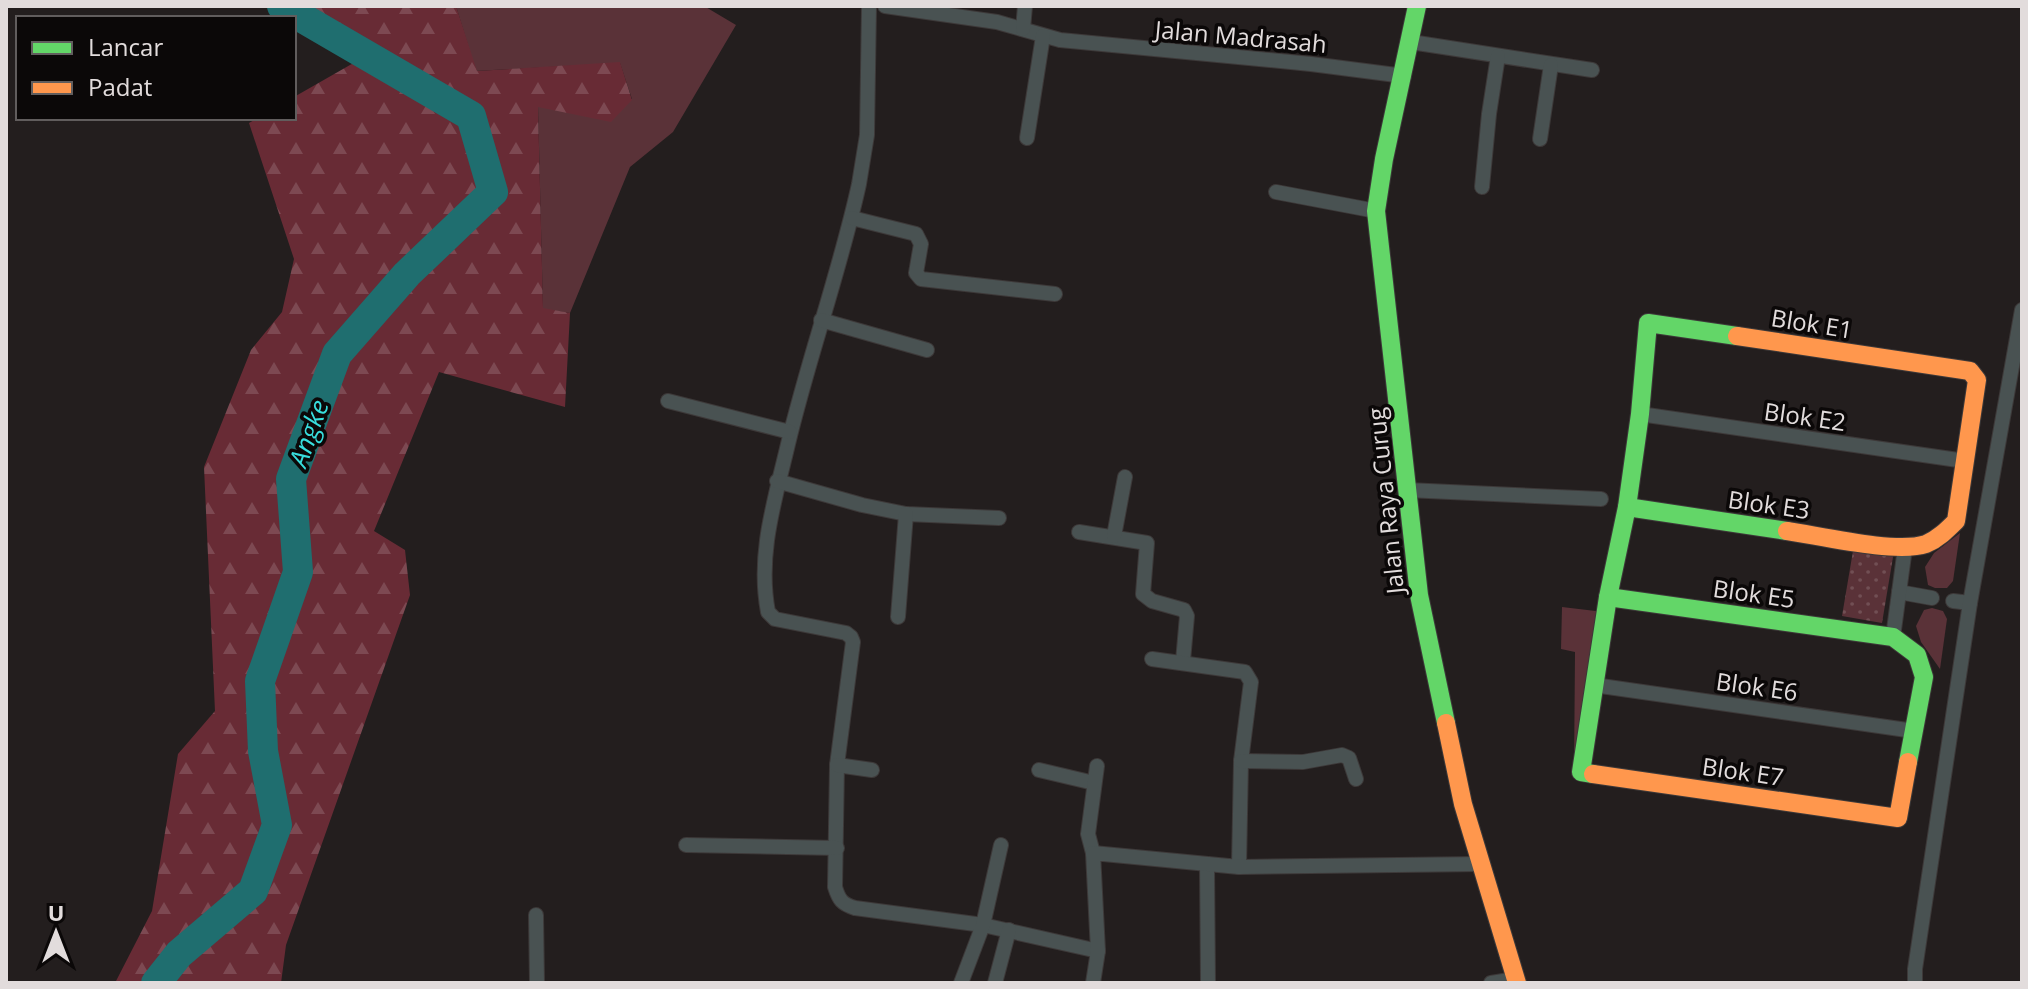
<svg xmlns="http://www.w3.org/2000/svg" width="2028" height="989" viewBox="0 0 2028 989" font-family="'Open Sans',sans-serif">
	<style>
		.grass { fill: #5a3238 }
		.forest { fill: url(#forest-firs) }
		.park { fill: url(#park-dots) }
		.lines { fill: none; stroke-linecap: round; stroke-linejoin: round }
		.river { stroke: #1f6e6f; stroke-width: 30 }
		.street-casing { stroke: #3d3939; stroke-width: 16 }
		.fast-casing { stroke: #3d3939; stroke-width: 20 }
		.slow-casing { stroke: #3d3939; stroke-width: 20 }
		.street { stroke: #495252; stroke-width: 14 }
		.fast { stroke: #63d668; stroke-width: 18 }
		.slow { stroke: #ff974d; stroke-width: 18 }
		.labels { text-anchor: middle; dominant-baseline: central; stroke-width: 7; stroke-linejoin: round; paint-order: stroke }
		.street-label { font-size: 24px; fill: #e2dcdc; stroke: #0b0808 }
		.water-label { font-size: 26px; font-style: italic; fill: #38dddd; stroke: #0b0808 }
	</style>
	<defs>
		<pattern id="forest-firs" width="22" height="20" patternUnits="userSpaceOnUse" patternTransform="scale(2)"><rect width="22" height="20" fill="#682b35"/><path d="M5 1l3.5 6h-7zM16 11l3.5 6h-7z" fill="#7d4952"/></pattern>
		<pattern id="park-dots" width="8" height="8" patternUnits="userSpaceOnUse" patternTransform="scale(2)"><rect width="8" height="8" fill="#5a3238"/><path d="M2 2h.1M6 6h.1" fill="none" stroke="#714f54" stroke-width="1.8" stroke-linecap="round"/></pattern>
	</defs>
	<rect width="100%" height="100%" fill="#231e1e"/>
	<!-- grass -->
	<g class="grass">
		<polygon points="456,6 704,6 736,25 673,132 630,167 570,313 543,309 538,106 632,99 620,63 476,71"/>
		<polygon points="1960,533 1953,581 1947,588 1935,588 1928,585 1925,567 1934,553"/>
		<polygon points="1562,607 1604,612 1574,772 1575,652 1561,649"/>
		<polygon points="1932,608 1943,611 1947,619 1940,669 1921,642 1916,626 1924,610"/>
	</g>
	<!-- forest -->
	<polygon class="forest" points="281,6 456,6 477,71 620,62 632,100 611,122 538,107 543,308 570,313 565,407 439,372 374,531 405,550 410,595 286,945 281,983 115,983 152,911 178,754 215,711 204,467 251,350 282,312 294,259 249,123 258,118 294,118 294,97 364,57"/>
	<!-- park -->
	<polygon class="park" points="1854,545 1894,551 1882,623 1842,616"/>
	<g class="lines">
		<!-- river -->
		<polyline class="river" points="156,983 179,954 253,891 277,825 263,751 260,681 298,572 291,479 337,354 407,274 493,192 471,116 282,6"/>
		<defs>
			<g id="street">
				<path d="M 869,6 L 867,135 L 859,184 C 840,271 809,356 788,444 C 775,500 757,554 768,612 L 775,619 L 846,633 L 851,637 L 853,642 L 837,765 L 835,887 C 839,900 842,904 855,908 L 983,925 L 1098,951"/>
				<polyline points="885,6 997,22 1060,40 1311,64 1404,76"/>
				<polyline points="1023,29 1025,6"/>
				<polyline points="1411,42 1592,70"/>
				<polyline points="1027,138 1043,36"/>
				<polyline points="1540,139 1551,65"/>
				<polyline points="1482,187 1489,114 1498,56"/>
				<polyline points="1276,192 1376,211"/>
				<polyline points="852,218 916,234 921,244 916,273 921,279 1055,294"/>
				<polyline points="821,320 927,350"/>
				<polyline points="668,401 790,432"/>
				<polyline points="1640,414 1965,461"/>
				<polyline points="777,481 862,505 906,514 999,518"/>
				<polyline points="1407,490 1601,499"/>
				<polyline points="1079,532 1147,543 1143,594 1152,601 1184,610 1187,616 1183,661"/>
				<polyline points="1114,536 1125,477"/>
				<polyline points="1899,592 1932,598"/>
				<polyline points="1953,601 1970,603"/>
				<polyline points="898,617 906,514"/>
				<polyline points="1893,637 1905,548"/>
				<polyline points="1152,659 1245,672 1251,682 1241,761 1239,867"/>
				<polyline points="1594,685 1914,731"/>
				<polyline points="1241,761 1303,762 1342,755 1349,758 1356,779"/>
				<polyline points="837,765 872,770"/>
				<polyline points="1039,770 1094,783"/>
				<polyline points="686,845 837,848"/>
				<polyline points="1093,853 1088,834 1097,766"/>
				<polyline points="1207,864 1208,983"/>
				<polyline points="536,915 537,983"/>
				<polyline points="961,983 983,925 1001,845"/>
				<polyline points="995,983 1009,930"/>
				<polyline points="1093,983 1098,951 1093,853 1239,867 1481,864"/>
				<polyline points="1491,983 1516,979"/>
				<polyline points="1915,983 1915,969 1970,603 2022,310"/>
			</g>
			<g id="fast">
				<polyline points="1417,6 1384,159 1376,211 1419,595 1446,723"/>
				<polyline points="1627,507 1787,531"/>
				<polyline points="1608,597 1893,637 1917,655 1924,677 1908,762"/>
				<polyline points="1593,774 1581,772 1608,597 1627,507 1640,414 1648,323 1737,336"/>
			</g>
			<g id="slow">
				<path d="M 1737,336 L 1970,371 L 1977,380 L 1956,521 C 1947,530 1938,539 1926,544 C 1896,554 1821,536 1787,531"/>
				<polyline points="1446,723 1463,804 1517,983"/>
				<polyline points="1593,774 1898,818 1908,762"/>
			</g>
		</defs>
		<!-- street casing -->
		<use href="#street" class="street-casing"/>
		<!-- fast casing -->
		<use href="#fast" class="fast-casing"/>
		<!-- slow casing -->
		<use href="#slow" class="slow-casing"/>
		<!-- street -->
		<use href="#street" class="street"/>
		<!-- fast -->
		<use href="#fast" class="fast"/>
		<!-- slow -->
		<use href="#slow" class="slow"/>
	</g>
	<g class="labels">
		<!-- street labels -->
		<g class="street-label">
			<text transform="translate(1241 36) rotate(5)">Jalan Madrasah</text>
			<text transform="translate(1812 323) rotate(9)">Blok E1</text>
			<text transform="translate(1805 416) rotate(8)">Blok E2</text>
			<text transform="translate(1385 501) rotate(-96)">Jalan Raya Curug</text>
			<text transform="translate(1769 504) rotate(8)">Blok E3</text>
			<text transform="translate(1754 593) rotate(8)">Blok E5</text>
			<text transform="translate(1757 686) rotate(8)">Blok E6</text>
			<text transform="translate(1743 771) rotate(8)">Blok E7</text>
		</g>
		<!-- water labels -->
		<g class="water-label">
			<text transform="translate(308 433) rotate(-70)">Angke</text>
		</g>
	</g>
	<!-- border -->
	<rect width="2028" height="989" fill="none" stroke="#e2dcdc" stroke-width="16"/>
	<!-- legend -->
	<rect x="16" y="16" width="280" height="104" fill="#0b0808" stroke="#615d5d" stroke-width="2"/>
	<rect x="32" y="42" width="40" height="12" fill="#63d668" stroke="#615d5d" stroke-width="2"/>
	<text x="88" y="56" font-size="24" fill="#e2dcdc">Lancar</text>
	<rect x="32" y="82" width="40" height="12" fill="#ff974d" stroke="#615d5d" stroke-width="2"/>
	<text x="88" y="96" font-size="24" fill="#e2dcdc">Padat</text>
	<!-- north arrow -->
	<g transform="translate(56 933)" stroke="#0b0808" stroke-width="6" paint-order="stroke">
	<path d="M0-6L14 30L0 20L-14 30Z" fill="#e2dcdc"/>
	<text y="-12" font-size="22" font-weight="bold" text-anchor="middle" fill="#e2dcdc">U</text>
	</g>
</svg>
